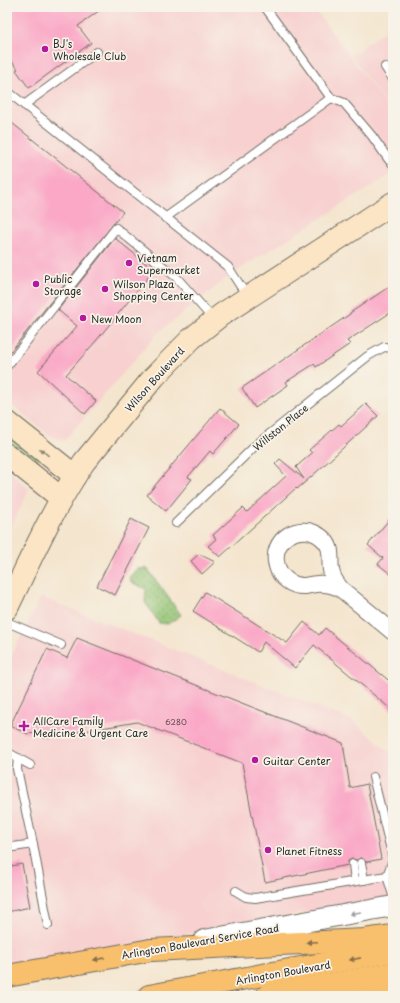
<svg xmlns="http://www.w3.org/2000/svg" width="400" height="1003" viewBox="0 0 400 1003" font-family="'Playpen Sans',sans-serif">
	<style>
		.built { fill: #f7d0cf }
		.green { fill: #93c373; stroke: #5f774f }
		.park { fill: url(#park-dots); stroke: #5f774f }
		.building { fill: #faa8c6 }
		.lines { fill: none; stroke-linecap: round; stroke-linejoin: round }
		.service-casing { stroke: #716c64; stroke-width: 10 }
		.minor-casing { stroke: #716c64; stroke-width: 18 }
		.tertiary-casing { stroke: #716c64; stroke-width: 22 }
		.secondary-casing { stroke: #716c64; stroke-width: 24 }
		.primary-casing { stroke: #716c64; stroke-width: 24 }
		.trunk-casing { stroke: #716c64; stroke-width: 24 }
		.service { stroke: #fff; stroke-width: 8 }
		.minor { stroke: #fff; stroke-width: 16 }
		.tertiary { stroke: #fff; stroke-width: 20 }
		.secondary { stroke: #fce5c4; stroke-width: 22 }
		.primary { stroke: #f8bf6c; stroke-width: 22 }
		.trunk { stroke: #f8bf6c; stroke-width: 22 }
		.oneway { fill: #948878 }
		.oneway2 { fill: #a0a0a0 }
		.oneway3 { fill: #876e48 }
		.poi-dot { fill: #b5179e; stroke: #f7f3e8; stroke-width: 1.5 }
		.labels { text-anchor: middle; dominant-baseline: central; stroke-width: 3.5; stroke-linejoin: round; paint-order: stroke }
		.number-label { font-size: 8px; fill: #5f4a52 }
		.poi-label { font-size: 10px; fill: #2b2b2b; stroke: #f7f3e8; text-anchor: start }
		.street-label { font-size: 10px; fill: #2b2b2b; stroke: #f7f3e8 }
	</style>
	<defs>
		<pattern id="park-dots" width="8" height="8" patternUnits="userSpaceOnUse"><rect width="8" height="8" fill="#93c373"/><path d="M2 2h.1M6 6h.1" fill="none" stroke="#789f5f" stroke-width="1.8" stroke-linecap="round"/></pattern>
	</defs>
	<rect width="100%" height="100%" fill="#f7f3e8"/>
	<filter id="ink" filterUnits="userSpaceOnUse"><feTurbulence type="fractalNoise" baseFrequency=".025" numOctaves="2"/><feDisplacementMap in="SourceGraphic" scale="8" xChannelSelector="R" yChannelSelector="G"/><feConvolveMatrix kernelMatrix="1 2 1 2 8 2 1 2 1" color-interpolation-filters="sRGB"/></filter>
	<filter id="wash" filterUnits="userSpaceOnUse"><feTurbulence type="fractalNoise" baseFrequency=".012" numOctaves="4" result="noise"/><feDisplacementMap in="SourceGraphic" scale="16" xChannelSelector="R" yChannelSelector="G"/><feGaussianBlur stdDeviation="0.9" result="paint"/><feColorMatrix in="noise" values="0 0 0 0 0 0 0 0 0 0 0 0 0 0 0 0 0 1.4 0 .05"/><feComposite in="paint" operator="in"/></filter>
	<g filter="url(#wash)">
		<rect width="100%" height="100%" fill="#f4e5ce"/>
		<!-- built -->
		<g class="built">
			<polygon points="7,7 313,7 393,114 393,173 229,276 158,333 64,441 49,435 7,401"/>
			<polygon points="393,25 393,113 351,55"/>
			<polygon points="7,469 29,489 7,536"/>
			<polygon points="41,597 353,721 393,755 393,897 7,967 7,664"/>
		</g>
		<!-- green -->
		<polygon class="green" points="7,433 38,458 38,463 32,466 7,445"/>
		<!-- park -->
		<polygon class="park" points="147,568 181,615 168,624 159,623 145,602 146,589 131,582 129,577 138,569"/>
		<g id="blocks">
			<!-- building -->
			<g class="building">
				<polygon points="7,7 104,7 78,26 91,43 29,88 16,70 18,69 7,55"/>
				<polygon points="7,119 123,212 7,356 7,203 12,198 7,194"/>
				<polygon points="115,238 154,270 96,341 66,375 96,401 85,414 38,371 77,326 58,310"/>
				<polygon points="393,284 393,311 347,341 350,344 316,367 314,364 286,382 288,385 255,408 242,388 350,314 350,313"/>
				<polygon points="366,404 378,416 311,477 297,489 296,488 220,557 208,546 216,539 213,535 243,508 247,512 286,476 275,464 280,459 304,479 296,467 312,453 309,450 339,424 341,426"/>
				<polygon points="220,408 239,424 213,454 210,451 188,477 192,479 166,511 147,495"/>
				<polygon points="393,515 393,576 378,564 383,558 368,545"/>
				<polygon points="131,519 149,528 115,595 97,586"/>
				<polygon points="199,554 215,562 202,574 191,561"/>
				<polygon points="205,592 287,643 304,622 319,635 325,628 393,684 393,711 314,645 295,668 264,642 258,652 193,611"/>
				<polygon points="77,638 343,743 350,788 367,784 381,859 366,862 362,858 360,858 357,860 352,859 348,861 348,865 265,882 242,763 137,722 43,738 41,732 28,734 10,726 47,649 67,658"/>
				<polygon points="22,864 30,907 7,912 7,867"/>
			</g>
		</g>
	</g>
	<g filter="url(#ink)">
		<use href="#blocks" fill-opacity="0" stroke="#716c64" stroke-width="1"/>
		<g class="lines">
			<defs>
				<g id="service">
					<polyline points="265,7 331,98 344,103 372,136 389,160 393,164"/>
					<polyline points="385,67 393,79"/>
					<polyline points="7,91 228,267 247,296"/>
					<polyline points="24,105 97,52"/>
					<polyline points="165,218 331,98"/>
					<polyline points="7,366 116,228 176,277 214,320"/>
					<polyline points="176,523 256,445 368,356 384,347 393,348"/>
					<polyline points="7,622 61,645"/>
					<polyline points="7,752 30,765"/>
					<polyline points="18,758 17,769 33,844 48,925"/>
					<polyline points="373,777 393,858"/>
					<polyline points="7,848 33,844"/>
					<polyline points="393,860 387,876 393,895"/>
					<polyline points="361,863 364,880"/>
					<polyline points="353,864 355,881"/>
					<polyline points="236,891 246,897 255,898 387,876"/>
				</g>
				<path id="minor" d="M 341,589 C 335,586 330,584 323,584 C 317,583 311,585 305,586 C 293,587 280,578 277,566 C 269,540 300,520 321,537 C 334,547 329,556 331,570 C 332,578 336,583 341,589 L 393,632"/>
				<polyline id="tertiary" points="204,940 393,906"/>
				<g id="secondary">
					<polyline points="7,422 75,476"/>
					<polyline points="7,455 61,498"/>
					<path d="M 7,608 C 31,558 53,508 84,462 L 154,377 L 191,339 L 221,315 L 393,203"/>
				</g>
				<polyline id="primary" points="7,976 151,950"/>
				<g id="trunk">
					<polyline points="151,950 364,940 393,936"/>
					<polyline points="344,993 393,992"/>
					<polyline points="149,996 393,951"/>
					<polyline points="267,996 393,973"/>
				</g>
			</defs>
			<!-- service casing -->
			<use href="#service" class="service-casing"/>
			<!-- minor casing -->
			<use href="#minor" class="minor-casing"/>
			<!-- tertiary casing -->
			<use href="#tertiary" class="tertiary-casing"/>
			<!-- secondary casing -->
			<use href="#secondary" class="secondary-casing"/>
			<!-- primary casing -->
			<use href="#primary" class="primary-casing"/>
			<!-- trunk casing -->
			<use href="#trunk" class="trunk-casing"/>
			<!-- service -->
			<use href="#service" class="service"/>
			<!-- minor -->
			<use href="#minor" class="minor"/>
			<!-- tertiary -->
			<use href="#tertiary" class="tertiary"/>
			<!-- secondary -->
			<use href="#secondary" class="secondary"/>
			<!-- primary -->
			<use href="#primary" class="primary"/>
			<!-- trunk -->
			<use href="#trunk" class="trunk"/>
		</g>
		<!-- one-way arrows -->
		<defs><path id="oneway-solid" d="M-6-.8H1V-3.2L6.5 0L1 3.2V.8H-6Z"/></defs>
		<use class="oneway" href="#oneway-solid" transform="translate(44 452) rotate(-141)"/>
		<use class="oneway2" href="#oneway-solid" transform="translate(355 913) rotate(170)"/>
		<g class="oneway3">
			<use href="#oneway-solid" transform="translate(312 942) rotate(177)"/>
			<use href="#oneway-solid" transform="translate(99 959) rotate(170)"/>
			<use href="#oneway-solid" transform="translate(355 959) rotate(169)"/>
		</g>
	</g>
	<!-- markers -->
	<g class="poi-dot">
		<circle cx="45" cy="49" r="4"/>
		<circle cx="129" cy="263" r="4"/>
		<circle cx="36" cy="284" r="4"/>
		<circle cx="105" cy="289" r="4"/>
		<circle cx="83" cy="318" r="4"/>
		<path d="M22 720h4v4h4v4h-4v4h-4v-4h-4v-4h4z"/>
		<circle cx="255" cy="760" r="4"/>
		<circle cx="268" cy="850" r="4"/>
	</g>
	<g class="labels">
		<!-- number labels -->
		<g class="number-label">
			<text x="176" y="722">6280</text>
		</g>
		<!-- poi labels -->
		<g class="poi-label">
			<text x="53" y="43">BJ's<tspan x="53" dy="12">Wholesale Club</tspan></text>
			<text x="137" y="257">Vietnam<tspan x="137" dy="12">Supermarket</tspan></text>
			<text x="44" y="278">Public<tspan x="44" dy="12">Storage</tspan></text>
			<text x="113" y="283">Wilson Plaza<tspan x="113" dy="12">Shopping Center</tspan></text>
			<text x="91" y="318">New Moon</text>
			<text x="33" y="720">AllCare Family<tspan x="33" dy="12">Medicine &amp; Urgent Care</tspan></text>
			<text x="263" y="760">Guitar Center</text>
			<text x="276" y="850">Planet Fitness</text>
		</g>
		<!-- street labels -->
		<g class="street-label">
			<text transform="translate(154 379) rotate(-48)">Wilson Boulevard</text>
			<text transform="translate(280 427) rotate(-39)">Willston Place</text>
			<text transform="translate(200 941) rotate(-10)">Arlington Boulevard Service Road</text>
			<text transform="translate(283 972) rotate(-10)">Arlington Boulevard</text>
		</g>
	</g>
	<!-- margin -->
	<rect width="400" height="1003" fill="none" stroke="#f7f3e8" stroke-width="24"/>
</svg>
